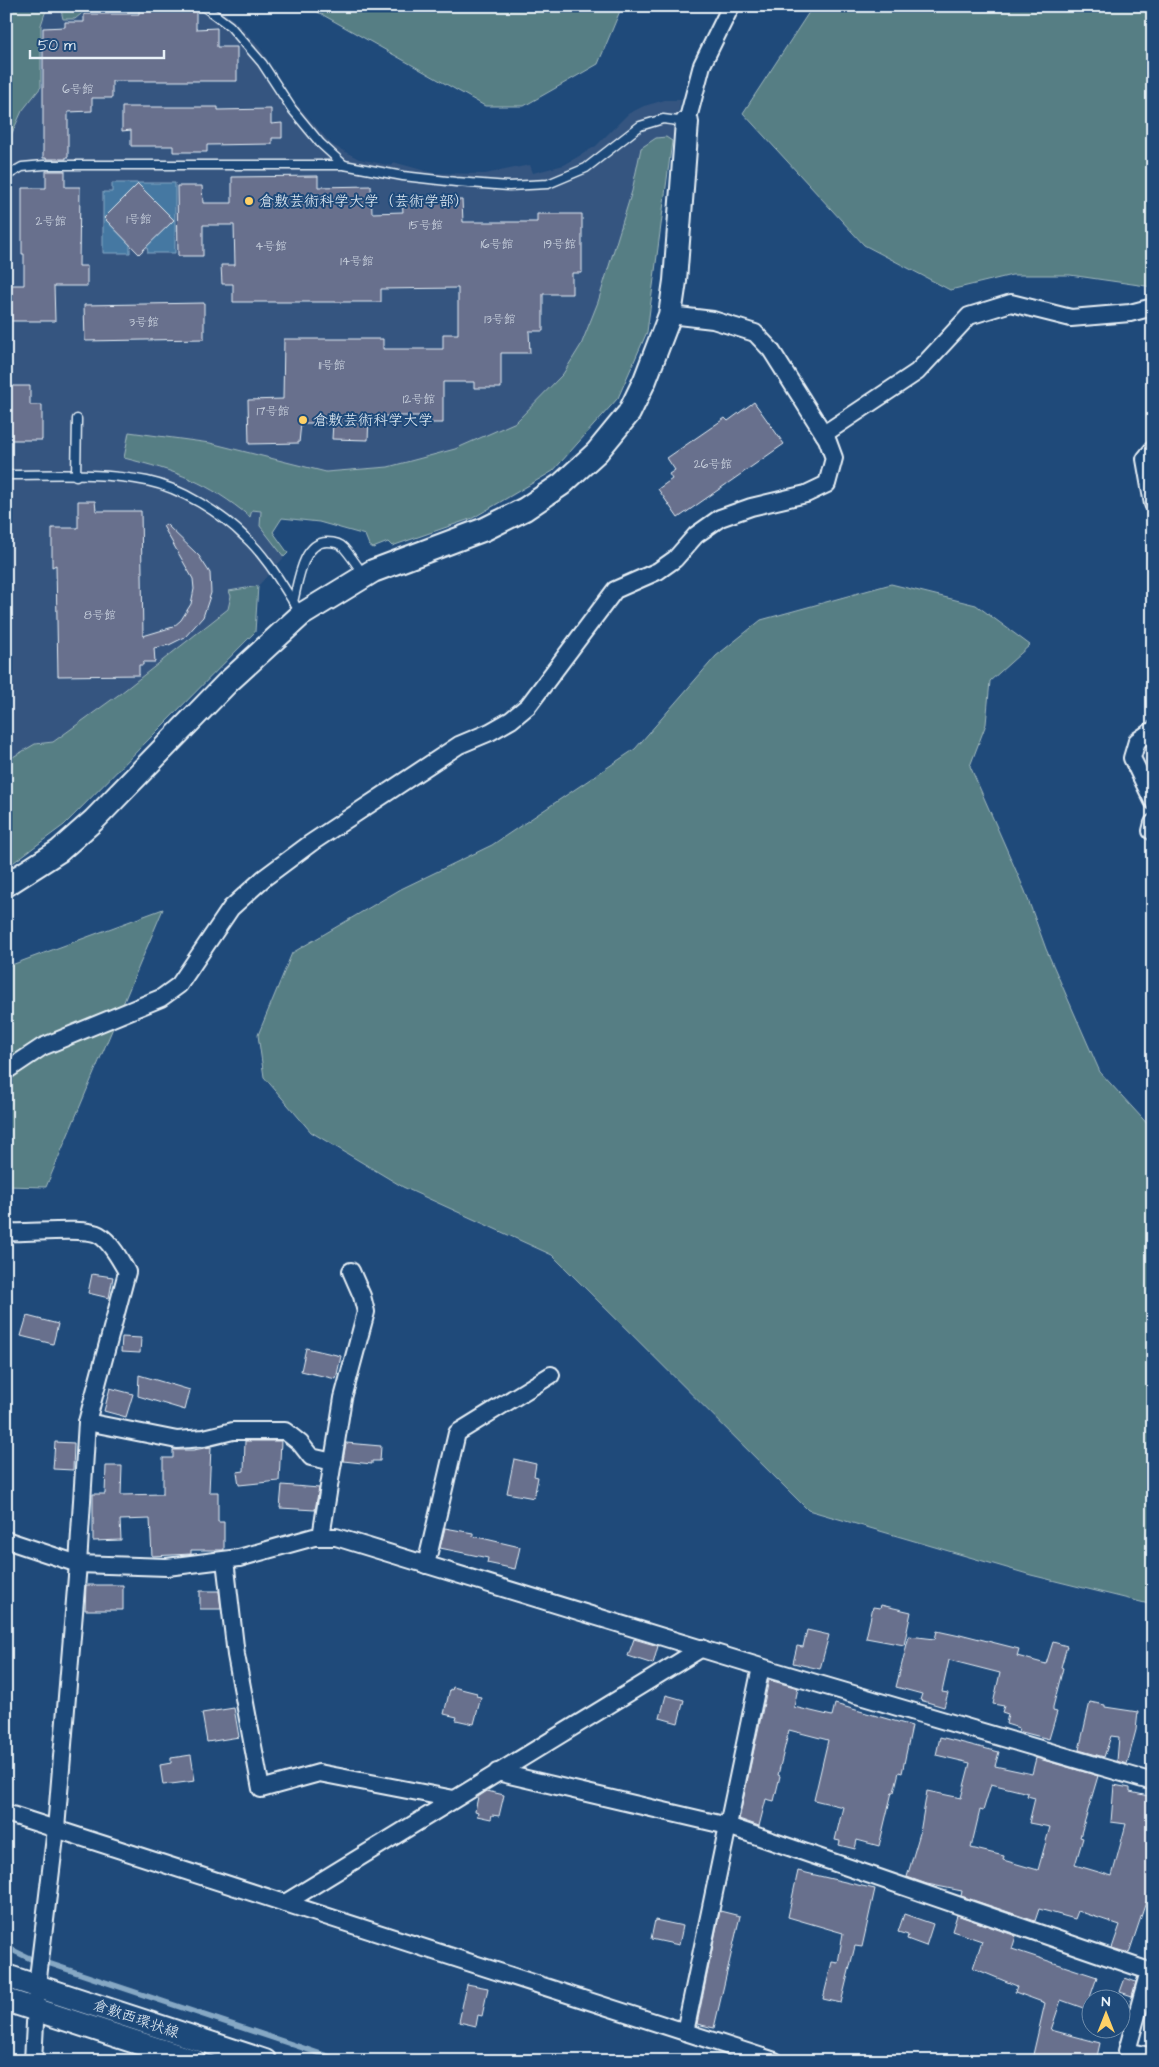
<svg xmlns="http://www.w3.org/2000/svg" width="1159" height="2067" viewBox="0 0 1159 2067" font-family="'Architects Daughter','Klee One',sans-serif">
	<style>
		.built { fill: #355580 }
		.green { fill: #577e84; stroke: #a0b8be }
		.water { fill: #4478a2; stroke: #86a8c4 }
		.lines { fill: none; stroke-linecap: round; stroke-linejoin: round }
		.stream { stroke: #86a8c4; stroke-width: 5.5 }
		.building { fill: #676f8d; stroke: #e8f1f8; fill-rule: evenodd }
		.lane-casing { stroke: #e8f1f8; stroke-width: 11 }
		.street-casing { stroke: #e8f1f8; stroke-width: 20 }
		.secondary-casing { stroke: #e8f1f8; stroke-width: 26 }
		.lane { stroke: #1f4a7a; stroke-width: 8 }
		.street { stroke: #1f4a7a; stroke-width: 16 }
		.secondary { stroke: #1f4a7a; stroke-width: 22 }
		.poi-dot { fill: #ffd166; stroke: #1f4a7a; stroke-width: 2 }
		.labels { text-anchor: middle; dominant-baseline: central; stroke-width: 4; stroke-linejoin: round; paint-order: stroke }
		.number-label { font-size: 12px; fill: #c8d0dd }
		.poi-label { font-size: 15px; fill: #e8f1f8; stroke: #1f4a7a; text-anchor: start }
		.street-label { font-size: 15px; fill: #e8f1f8; stroke: #1f4a7a }
	</style>
	<rect width="100%" height="100%" fill="#1f4a7a"/>
	<filter id="ink" filterUnits="userSpaceOnUse"><feTurbulence type="fractalNoise" baseFrequency=".02" numOctaves="2"/><feDisplacementMap in="SourceGraphic" scale="10" xChannelSelector="R" yChannelSelector="G"/><feConvolveMatrix kernelMatrix="1 2 1 2 8 2 1 2 1" color-interpolation-filters="sRGB"/></filter>
	<g filter="url(#ink)">
		<!-- built -->
		<polygon class="built" points="52,6 62,8 63,19 75,19 87,9 136,6 216,6 237,23 260,48 293,100 332,145 359,159 392,166 393,162 433,173 485,174 530,165 533,173 564,165 596,146 628,114 644,106 665,100 681,100 672,141 647,332 618,398 580,441 553,471 509,498 473,518 392,546 388,542 373,548 369,545 365,535 319,522 282,518 273,532 288,553 258,586 255,632 64,825 6,868 6,165 11,161 7,144 22,111 41,87 41,25 45,13"/>
		<!-- green -->
		<g class="green">
			<polygon points="6,6 52,6 45,13 41,25 41,87 22,111 7,144 11,162 6,165"/>
			<polygon points="60,6 136,6 87,9 75,19 63,19"/>
			<polygon points="307,6 622,6 598,64 524,106 485,106"/>
			<polygon points="813,6 1153,6 1153,287 1070,275 1012,275 950,290 864,245 743,113"/>
			<path d="M 666,137 L 672,141 L 647,332 L 618,398 L 553,471 L 473,518 L 392,546 L 388,542 L 373,548 L 369,545 L 365,535 L 319,522 L 282,518 L 273,532 L 288,553 L 284,557 L 260,526 L 261,511 L 252,510 L 250,517 C 208,482 176,471 124,458 L 129,432 L 210,443 L 326,472 L 388,467 L 455,449 L 516,422 L 563,374 L 581,345 L 598,302 L 632,191 L 641,148 L 656,138 Z"/>
			<polygon points="891,584 976,605 1030,645 990,681 986,724 970,766 1025,891 1046,949 1100,1072 1153,1130 1153,1605 1031,1575 808,1510 552,1255 403,1187 311,1132 264,1077 258,1035 292,953 401,889 492,845 635,749 716,656 761,620"/>
			<polygon points="258,586 255,632 64,825 6,868 6,761 35,744 53,742 121,693 228,609 231,596 229,591"/>
			<polygon points="163,909 46,1187 6,1186 6,967"/>
		</g>
		<!-- water -->
		<polygon class="water" points="112,183 175,183 175,253 148,253 138,184 104,218 130,244 130,253 103,253 103,192 112,192"/>
		<g class="lines">
			<!-- stream -->
			<polyline class="stream" points="6,1947 31,1959 48,1963 342,2061"/>
		</g>
		<!-- building -->
		<g class="building">
			<polygon points="176,7 176,11 196,10 196,29 217,28 217,47 237,47 237,81 112,81 112,98 92,98 92,111 68,112 68,157 66,157 66,159 46,159 46,158 43,158 43,28 65,27 65,22 84,22 84,14 139,14 139,8"/>
			<polygon points="122,107 218,107 218,110 271,109 271,124 282,123 282,138 272,138 272,144 207,145 207,152 173,152 173,146 131,146 131,130 122,131"/>
			<polygon points="46,171 65,171 65,187 80,187 79,266 87,266 87,286 54,286 55,321 6,321 6,285 24,285 24,254 22,254 22,188 46,188"/>
			<polygon points="318,176 318,187 371,186 372,213 403,212 402,200 462,200 463,222 537,222 537,214 582,214 582,273 572,273 572,294 543,294 543,331 529,331 530,353 501,353 501,388 474,388 474,382 443,382 443,423 430,423 430,416 369,416 368,440 332,439 333,423 301,423 299,443 249,444 248,400 283,399 284,339 383,339 383,349 443,349 443,334 458,334 458,288 381,289 381,302 233,302 233,284 222,284 221,265 235,265 234,225 203,225 203,256 178,256 177,186 202,186 203,203 232,203 232,177"/>
			<polygon points="138,184 174,220 139,254 104,218"/>
			<polygon points="204,303 204,339 85,341 84,305"/>
			<polygon points="6,386 30,386 30,405 42,405 42,440 6,440"/>
			<polygon points="754,402 784,444 678,518 658,489 672,479 669,474 675,470 667,458 725,418 728,421"/>
			<polygon points="78,501 95,501 96,511 141,511 143,636 173,627 181,620 191,604 194,589 193,579 163,526 166,524 199,556 210,573 211,593 203,617 185,637 169,645 154,648 155,662 143,662 143,665 139,665 139,675 58,676 56,565 52,567 52,528 78,528"/>
			<polygon points="92,1274 113,1277 109,1298 88,1293"/>
			<polygon points="27,1316 58,1324 53,1344 21,1336"/>
			<polygon points="122,1337 141,1338 140,1353 121,1352"/>
			<polygon points="306,1348 341,1356 336,1379 301,1371"/>
			<polygon points="139,1375 190,1390 185,1410 138,1396"/>
			<polygon points="110,1388 133,1394 126,1417 104,1411"/>
			<polygon points="245,1441 281,1441 279,1481 239,1485 237,1472 244,1471"/>
			<polygon points="55,1442 74,1443 73,1470 53,1469"/>
			<polygon points="346,1443 381,1446 380,1461 372,1461 372,1464 343,1461"/>
			<polygon points="211,1447 209,1492 218,1492 218,1522 224,1522 224,1550 191,1550 191,1554 152,1556 150,1519 120,1520 121,1540 93,1541 93,1494 105,1494 106,1466 122,1466 121,1495 163,1494 163,1458 173,1458 173,1450 193,1450"/>
			<polygon points="514,1459 536,1464 534,1476 538,1477 534,1498 507,1493"/>
			<polygon points="282,1485 319,1488 315,1510 280,1508"/>
			<polygon points="445,1528 473,1533 473,1536 520,1547 515,1569 487,1563 488,1558 440,1548"/>
			<polygon points="86,1585 123,1585 123,1610 85,1610"/>
			<polygon points="200,1591 219,1591 221,1609 200,1609"/>
			<polygon points="881,1605 911,1612 904,1645 866,1638 873,1607 880,1608"/>
			<polygon points="807,1630 829,1635 820,1669 793,1663 797,1646 803,1647"/>
			<polygon points="937,1631 960,1636 960,1634 1019,1649 1017,1656 1046,1664 1053,1642 1067,1646 1061,1667 1063,1668 1053,1707 1053,1711 1057,1712 1049,1739 1018,1731 1019,1728 1006,1724 1008,1714 1002,1712 1004,1706 993,1704 1000,1673 949,1660 942,1692 948,1693 944,1707 920,1700 922,1694 896,1687 909,1636 935,1639"/>
			<polygon points="634,1639 658,1646 653,1664 628,1656"/>
			<polygon points="769,1680 798,1688 794,1707 832,1716 835,1704 912,1726 902,1773 899,1772 894,1792 892,1792 879,1846 857,1840 855,1849 839,1845 840,1841 835,1840 843,1807 814,1800 828,1740 789,1730 778,1775 780,1776 774,1801 766,1799 759,1826 739,1819"/>
			<polygon points="453,1687 477,1693 476,1696 481,1697 474,1724 456,1720 457,1717 444,1714 450,1689 452,1690"/>
			<polygon points="666,1695 684,1700 678,1723 660,1718"/>
			<polygon points="1090,1702 1105,1705 1105,1707 1138,1712 1136,1730 1127,1764 1117,1761 1119,1737 1111,1736 1104,1757 1079,1750"/>
			<polygon points="234,1708 239,1737 207,1742 202,1713"/>
			<path d="M 940,1737 L 999,1752 L 995,1766 L 1032,1774 L 1036,1758 L 1098,1776 L 1080,1837 L 1083,1838 L 1075,1865 L 1112,1876 L 1126,1824 L 1111,1822 L 1114,1785 L 1130,1788 L 1130,1792 L 1153,1797 L 1153,1904 L 1146,1902 L 1129,1953 L 1112,1948 L 1120,1925 L 1078,1911 L 1075,1919 L 1039,1909 L 1035,1921 L 961,1896 L 962,1891 L 927,1884 L 907,1877 L 920,1833 L 927,1791 L 961,1798 L 970,1763 L 936,1755 ZM 991,1784 L 1028,1793 L 1027,1796 L 1035,1798 L 1029,1823 L 1050,1827 L 1038,1870 L 1003,1860 L 1004,1856 L 971,1848 L 980,1810 L 983,1811 Z"/>
			<polygon points="191,1755 195,1781 163,1785 160,1765 171,1763 171,1758"/>
			<polygon points="487,1791 504,1795 499,1816 492,1815 491,1819 477,1816 478,1812 475,1811 478,1797"/>
			<polygon points="798,1871 875,1889 862,1947 855,1946 841,2003 823,1999 832,1962 838,1963 843,1933 788,1917"/>
			<polygon points="720,1911 740,1916 714,2028 697,2024"/>
			<polygon points="904,1914 933,1924 926,1946 907,1939 908,1935 898,1932"/>
			<polygon points="957,1915 1016,1936 1012,1949 1097,1977 1086,2009 1061,2000 1051,2030 1100,2043 1096,2061 1040,2061 1032,2059 1045,2003 1015,1992 1017,1986 973,1968 982,1941 952,1931"/>
			<polygon points="655,1920 683,1926 679,1945 651,1939"/>
			<polygon points="1125,1978 1136,1982 1132,1996 1120,1992"/>
			<polygon points="467,1984 488,1988 482,2016 478,2015 476,2026 459,2022"/>
		</g>
		<g class="lines">
			<defs>
				<g id="lane">
					<polyline points="203,6 230,26 262,63 292,109 320,143 344,165"/>
					<polyline points="6,176 22,167 44,165 344,165 403,176 456,182 509,186 548,184 586,168 640,126 663,119 686,122"/>
					<path d="M 6,475 C 53,475 101,472 147,481 C 181,488 221,513 245,537 C 268,558 284,588 301,614"/>
					<polyline points="76,476 77,419"/>
					<path d="M 293,602 C 298,584 302,542 327,542 C 333,542 340,543 344,548 C 351,556 357,565 363,574"/>
				</g>
				<g id="street">
					<polyline points="687,122 702,65 731,6"/>
					<polyline points="824,434 917,372 969,316 1011,303 1071,318 1130,313 1153,307"/>
					<polyline points="1153,449 1145,459 1153,504"/>
					<polyline points="1153,730 1137,741 1132,758 1153,801"/>
					<polyline points="1151,831 1153,823"/>
					<polyline points="6,1071 42,1047 161,998 179,985 231,908 264,878 311,843 459,745 490,732 511,720 528,706 615,590 658,571 675,559 696,535 720,518 751,507 806,494 827,484 834,458 827,439 771,350 755,333 713,320 670,315"/>
					<path d="M 6,1232 C 27,1234 85,1226 99,1235 C 110,1241 121,1261 127,1272 L 87,1422 L 78,1564 L 56,1829 L 37,1986 L 33,2061"/>
					<polyline points="87,1422 177,1440 204,1438 233,1431 285,1431 300,1443 311,1457 333,1462"/>
					<polyline points="321,1537 343,1398 366,1312 362,1296 351,1271"/>
					<polyline points="6,1540 78,1564 167,1567 239,1558 314,1537 336,1537 761,1667 1153,1782"/>
					<polyline points="225,1560 236,1655 261,1789 319,1773 454,1799"/>
					<polyline points="426,1565 457,1433 551,1375"/>
					<polyline points="497,1772 728,1826 1149,1971 1127,2051 1153,2057"/>
					<polyline points="6,1813 775,2061"/>
					<polyline points="285,1903 702,1648"/>
					<polyline points="685,2032 761,1667"/>
				</g>
				<g id="secondary">
					<polyline points="6,885 59,851 94,820 227,683 301,615 373,571 485,529 525,509 562,484 597,452 629,413 645,380 670,315 675,281 687,122"/>
					<polyline points="6,1976 265,2061"/>
					<polyline points="6,2000 194,2061"/>
				</g>
			</defs>
			<!-- lane casing -->
			<use href="#lane" class="lane-casing"/>
			<!-- street casing -->
			<use href="#street" class="street-casing"/>
			<!-- secondary casing -->
			<use href="#secondary" class="secondary-casing"/>
			<!-- lane -->
			<use href="#lane" class="lane"/>
			<!-- street -->
			<use href="#street" class="street"/>
			<!-- secondary -->
			<use href="#secondary" class="secondary"/>
		</g>
	</g>
	<!-- markers -->
	<g class="poi-dot">
		<circle cx="249" cy="201" r="5"/>
		<circle cx="303" cy="420" r="5"/>
	</g>
	<g class="labels">
		<!-- number labels -->
		<g class="number-label">
			<text x="78" y="89">6号館</text>
			<text x="139" y="219">1号館</text>
			<text x="51" y="221">2号館</text>
			<text x="426" y="225">15号館</text>
			<text x="497" y="244">16号館</text>
			<text x="560" y="244">19号館</text>
			<text x="271" y="246">4号館</text>
			<text x="357" y="261">14号館</text>
			<text x="500" y="319">13号館</text>
			<text x="144" y="322">3号館</text>
			<text x="332" y="365">11号館</text>
			<text x="419" y="399">12号館</text>
			<text x="273" y="411">17号館</text>
			<text x="713" y="464">26号館</text>
			<text x="100" y="615">8号館</text>
		</g>
		<!-- poi labels -->
		<g class="poi-label">
			<text x="259" y="201">倉敷芸術科学大学（芸術学部）</text>
			<text x="313" y="420">倉敷芸術科学大学</text>
		</g>
		<!-- street labels -->
		<g class="street-label">
			<text transform="translate(136 2019) rotate(19)">倉敷西環状線</text>
		</g>
	</g>
	<!-- margin -->
	<rect width="1159" height="2067" fill="none" stroke="#1f4a7a" stroke-width="25"/>
	<rect x="12" y="12" width="1134" height="2042" fill="none" stroke="#e8f1f8" stroke-width="2" filter="url(#ink)"/>
	<!-- north arrow -->
	<g transform="translate(1106 2014)"><circle r="24" fill="#1f4a7a" stroke="#6f8dac"/>
	<path d="M0-4L9 19L0 12L-9 19Z" fill="#ffd166"/>
	<text y="-8" font-size="14" font-weight="bold" text-anchor="middle" fill="#e8f1f8">N</text>
	</g>
	<!-- scale -->
	<path d="M30 50v8h134v-8" fill="none" stroke="#e8f1f8" stroke-width="2.5"/>
	<text x="38" y="50" font-size="15" fill="#e8f1f8" stroke="#1f4a7a" stroke-width="4" paint-order="stroke">50 m</text>
</svg>
